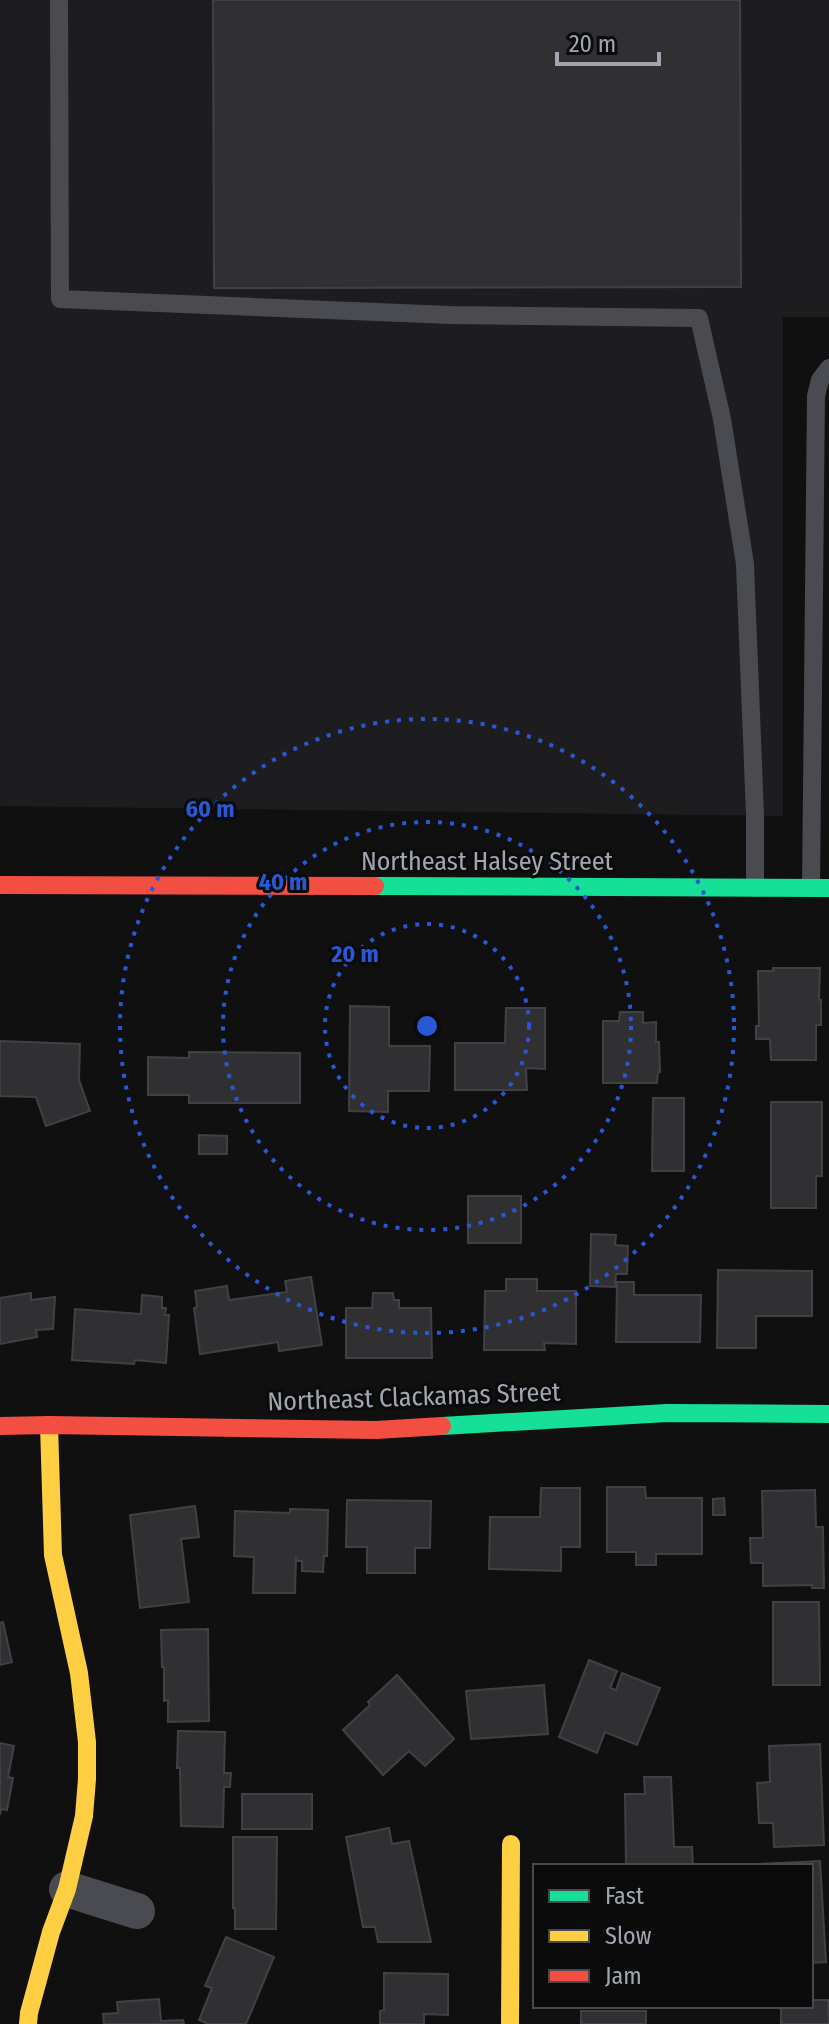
<svg xmlns="http://www.w3.org/2000/svg" width="829" height="2024" viewBox="0 0 829 2024" font-family="'Fira Sans Condensed',sans-serif">
	<style>
		.built { fill: #1d1d1f }
		.building { fill: #303033; stroke: #404144; stroke-width: 2 }
		.lines { fill: none; stroke-linecap: round; stroke-linejoin: round }
		.lane { stroke: #4a4b50; stroke-width: 18 }
		.street { stroke: #4a4b50; stroke-width: 36 }
		.fast { stroke: #16e098; stroke-width: 18 }
		.slow { stroke: #ffcf43; stroke-width: 18 }
		.jam { stroke: #f24e42; stroke-width: 18 }
		.ring { fill: none; stroke: #2a57d4; stroke-width: 4; stroke-dasharray: 4 8 }
		.labels { text-anchor: middle; dominant-baseline: central; stroke-width: 6; stroke-linejoin: round; paint-order: stroke }
		.street-label { font-size: 26px; fill: #a1a6b1; stroke: #0b0b0c }
		.centre { fill: #2a57d4; stroke: #0b0b0c; stroke-width: 4 }
		.ring-label { font-size: 24px; text-anchor: middle; font-weight: bold; fill: #2a57d4; stroke: #0b0b0c; stroke-width: 6; stroke-linejoin: round; paint-order: stroke }
	</style>
	<rect width="100%" height="100%" fill="#101010"/>
	<!-- built -->
	<polygon class="built" points="0,0 829,0 829,317 783,317 783,816 0,806"/>
	<!-- building -->
	<g class="building">
		<polygon points="213,0 740,0 741,287 214,288"/>
		<polygon points="773,968 820,968 819,1000 821,1000 821,1025 816,1025 816,1060 771,1060 770,1039 756,1039 756,1026 759,1026 758,971 773,971"/>
		<polygon points="350,1006 389,1007 389,1046 430,1046 429,1091 388,1091 388,1112 349,1111"/>
		<polygon points="506,1008 545,1008 545,1069 526,1068 527,1090 455,1090 455,1043 505,1043"/>
		<polygon points="620,1012 643,1012 643,1023 656,1022 656,1042 659,1042 660,1072 658,1072 657,1083 603,1083 603,1021 619,1021"/>
		<polygon points="0,1041 80,1044 79,1080 90,1111 46,1126 36,1097 0,1096"/>
		<polygon points="189,1052 300,1053 300,1103 189,1103 189,1095 148,1095 148,1057 189,1058"/>
		<polygon points="653,1098 684,1098 684,1171 652,1171"/>
		<polygon points="771,1102 822,1102 822,1176 816,1176 816,1208 771,1208"/>
		<polygon points="199,1135 227,1136 227,1154 199,1154"/>
		<rect x="468" y="1196" width="53" height="47"/>
		<polygon points="591,1234 616,1235 615,1245 628,1246 627,1274 616,1274 615,1287 590,1286"/>
		<polygon points="718,1270 812,1271 812,1316 756,1316 756,1348 717,1348"/>
		<polygon points="311,1277 322,1345 279,1351 278,1342 200,1354 194,1308 197,1307 195,1291 227,1286 229,1300 287,1292 285,1281"/>
		<polygon points="506,1279 537,1279 537,1291 576,1291 576,1344 544,1343 545,1350 484,1350 485,1291 506,1291"/>
		<polygon points="617,1282 634,1282 634,1295 701,1295 700,1342 616,1342"/>
		<polygon points="31,1293 31,1300 55,1297 53,1329 36,1330 37,1337 0,1344 0,1298"/>
		<polygon points="373,1293 393,1293 394,1300 399,1300 399,1308 431,1308 432,1358 346,1358 346,1308 372,1308"/>
		<polygon points="142,1295 162,1297 162,1308 166,1308 165,1315 169,1315 166,1363 135,1360 134,1364 72,1360 75,1309 141,1314"/>
		<polygon points="607,1487 645,1487 646,1498 702,1498 702,1554 656,1554 656,1565 636,1565 636,1552 607,1552"/>
		<polygon points="541,1488 580,1488 580,1547 561,1547 561,1571 489,1569 490,1517 540,1517"/>
		<polygon points="815,1490 816,1527 823,1527 824,1588 812,1588 812,1585 763,1586 763,1563 751,1563 750,1538 763,1538 762,1491"/>
		<polygon points="724,1498 725,1515 713,1515 713,1499"/>
		<polygon points="347,1500 431,1501 430,1548 415,1548 415,1573 367,1573 367,1547 346,1547"/>
		<polygon points="195,1506 199,1537 181,1539 189,1602 140,1608 130,1515"/>
		<polygon points="290,1509 328,1510 327,1556 324,1556 323,1572 302,1571 302,1561 296,1561 297,1558 296,1558 295,1593 253,1593 254,1557 234,1556 235,1511 290,1513"/>
		<polygon points="773,1602 819,1602 820,1685 773,1685"/>
		<polygon points="3,1622 12,1662 0,1665 0,1623"/>
		<polygon points="208,1629 209,1721 168,1722 168,1700 164,1701 164,1667 162,1667 161,1630"/>
		<polygon points="589,1660 617,1671 610,1688 616,1690 622,1673 660,1688 637,1745 605,1732 597,1753 559,1737"/>
		<polygon points="397,1675 454,1739 425,1766 409,1751 383,1775 343,1730 370,1705 368,1702"/>
		<polygon points="544,1685 548,1734 471,1739 466,1691"/>
		<polygon points="178,1731 225,1732 224,1773 231,1773 230,1787 224,1787 223,1827 181,1826 180,1768 177,1768"/>
		<polygon points="0,1743 14,1746 8,1777 13,1778 7,1810 1,1809 0,1815"/>
		<polygon points="820,1744 824,1845 774,1847 773,1823 759,1823 757,1783 770,1782 769,1746"/>
		<polygon points="644,1777 671,1777 674,1847 692,1847 693,1866 626,1866 625,1794 645,1794"/>
		<rect x="242" y="1794" width="70" height="35"/>
		<polygon points="389,1828 392,1844 409,1841 431,1942 378,1942 375,1927 363,1927 346,1837"/>
		<polygon points="233,1837 277,1837 276,1929 235,1929 235,1908 233,1908"/>
		<polygon points="820,1861 826,1962 811,1963 811,1866 757,1866 757,1864"/>
		<polygon points="226,1937 274,1957 246,2024 208,2024 199,2020 212,1988 205,1986"/>
		<polygon points="384,1973 448,1974 448,2015 424,2014 424,2024 380,2024 380,2011 384,2010"/>
		<polygon points="159,1999 161,2021 183,2020 184,2024 104,2024 103,2014 118,2013 117,2002"/>
		<polygon points="811,2000 828,2000 829,2024 781,2024 781,2006 811,2006"/>
		<rect x="581" y="2011" width="65" height="13"/>
	</g>
	<g class="lines">
		<!-- lane -->
		<g class="lane">
			<polyline points="59,0 60,299 450,315 699,318 722,419 745,564 755,814 755,888"/>
			<polyline points="811,888 816,396 820,380 829,368"/>
		</g>
		<!-- street -->
		<polyline class="street" points="67,1889 137,1911"/>
		<!-- fast -->
		<g class="fast">
			<polyline points="375,886 829,888"/>
			<polyline points="442,1426 667,1413 829,1414"/>
		</g>
		<!-- slow -->
		<g class="slow">
			<polyline points="28,2024 29,2013 51,1932 67,1889 84,1816 87,1779 87,1742 79,1673 53,1555 49,1425"/>
			<polyline points="510,2024 511,1844"/>
		</g>
		<!-- jam -->
		<g class="jam">
			<polyline points="0,885 375,886"/>
			<polyline points="0,1426 49,1425 376,1430 442,1426"/>
		</g>
	</g>
	<!-- distance rings -->
	<g class="ring">
		<circle cx="427" cy="1026" r="102"/>
		<circle cx="427" cy="1026" r="204"/>
		<circle cx="427" cy="1026" r="307"/>
	</g>
	<g class="labels">
		<!-- street labels -->
		<g class="street-label">
			<text x="487" y="861">Northeast Halsey Street</text>
			<text transform="translate(414 1397) rotate(-2)">Northeast Clackamas Street</text>
		</g>
	</g>
	<circle cx="427" cy="1026" r="12" class="centre"/>
	<g class="ring-label">
		<text x="210" y="817">60 m</text>
		<text x="283" y="890">40 m</text>
		<text x="355" y="962">20 m</text>
	</g>
	<!-- legend -->
	<rect x="533" y="1864" width="280" height="144" fill="#0b0b0c" stroke="#47494e" stroke-width="2"/>
	<rect x="549" y="1890" width="40" height="12" fill="#16e098" stroke="#47494e" stroke-width="2"/>
	<text x="605" y="1904" font-size="24" fill="#a1a6b1">Fast</text>
	<rect x="549" y="1930" width="40" height="12" fill="#ffcf43" stroke="#47494e" stroke-width="2"/>
	<text x="605" y="1944" font-size="24" fill="#a1a6b1">Slow</text>
	<rect x="549" y="1970" width="40" height="12" fill="#f24e42" stroke="#47494e" stroke-width="2"/>
	<text x="605" y="1984" font-size="24" fill="#a1a6b1">Jam</text>
	<!-- scale -->
	<path d="M557 52v12h102v-12" fill="none" stroke="#a1a6b1" stroke-width="4"/>
	<text x="569" y="52" font-size="24" fill="#a1a6b1" stroke="#0b0b0c" stroke-width="6" paint-order="stroke">20 m</text>
</svg>
